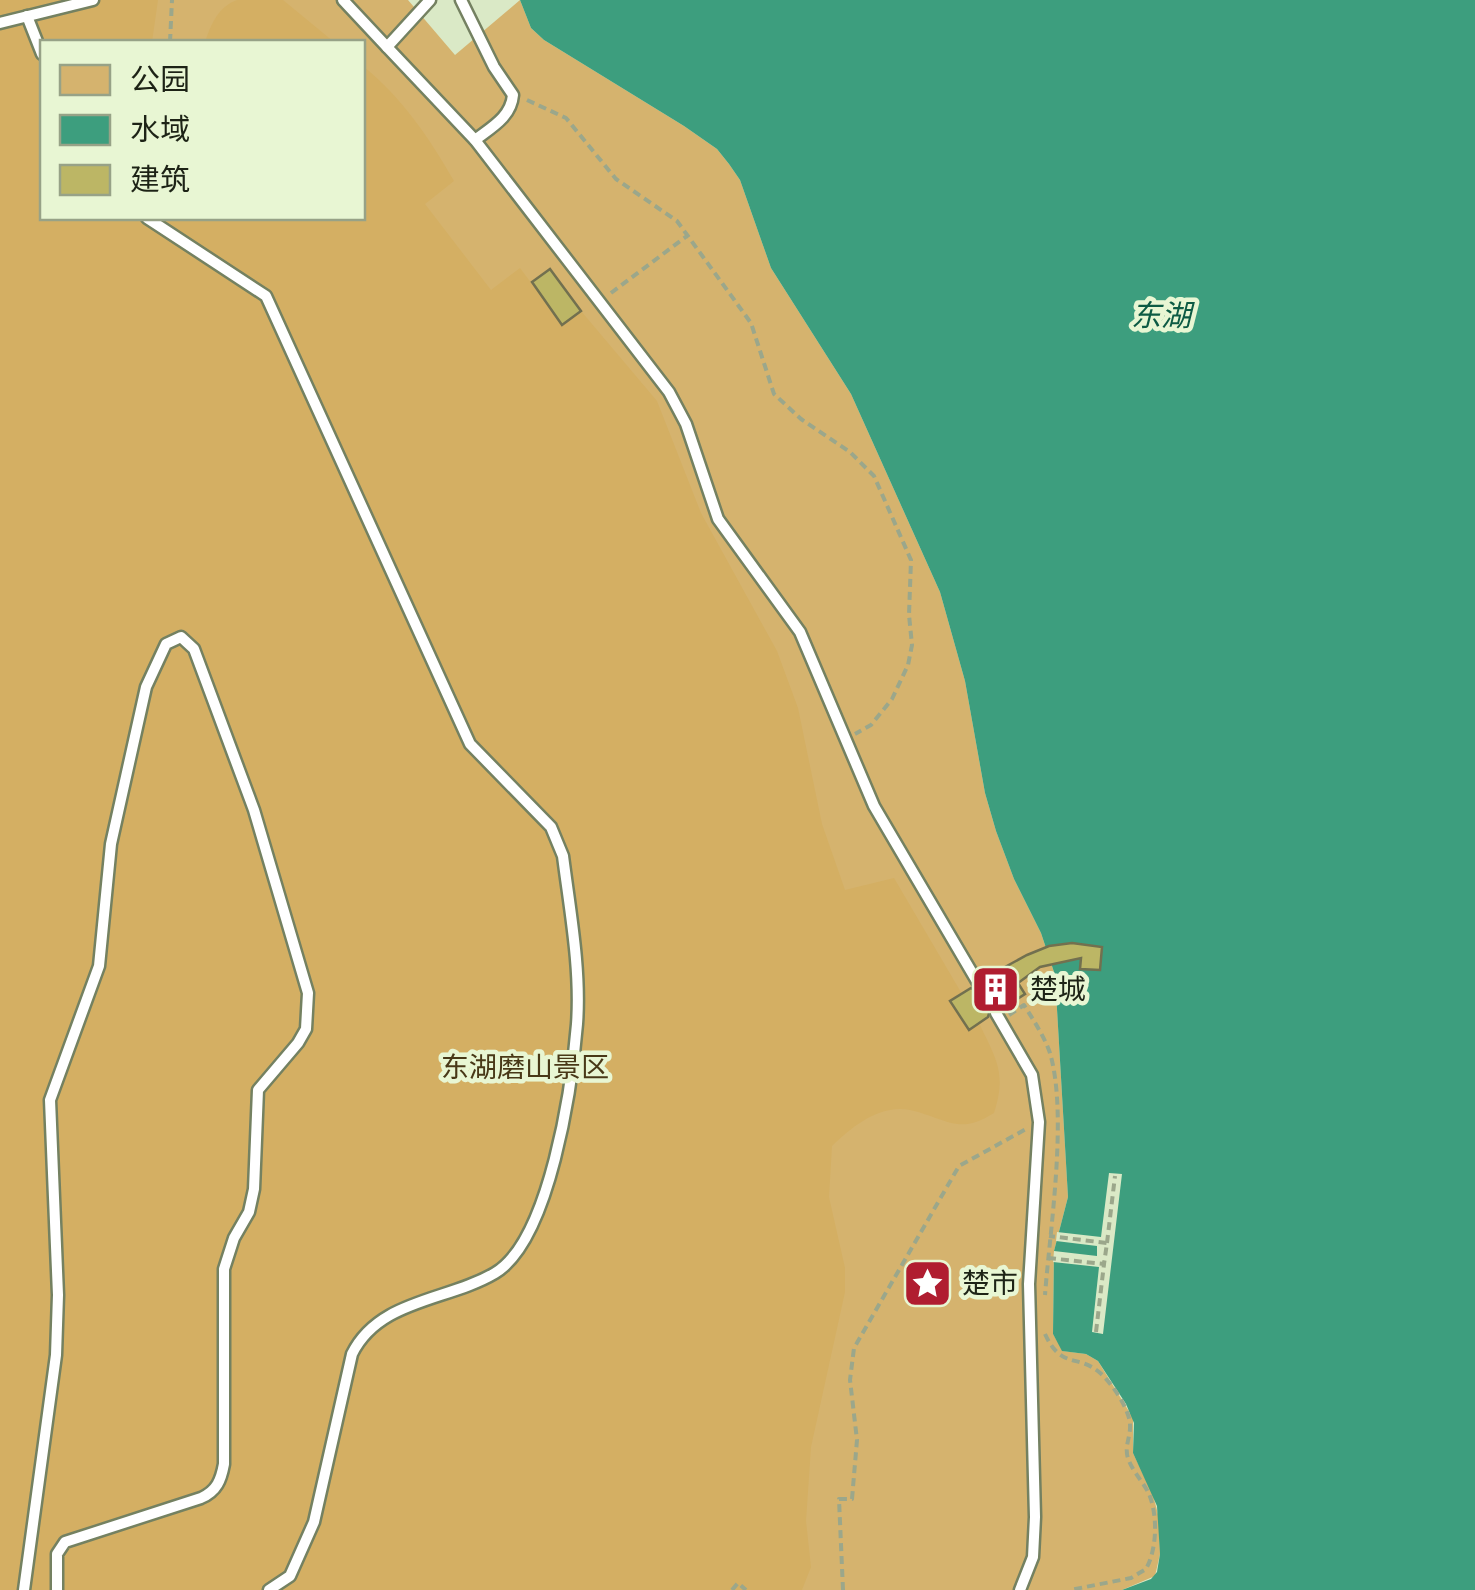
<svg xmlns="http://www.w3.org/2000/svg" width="1475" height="1590" viewBox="0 0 1475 1590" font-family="'DejaVu Sans','Noto Sans SC',sans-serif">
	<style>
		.green { fill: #d5b36e; fill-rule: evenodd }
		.forest { fill: #d4af63 }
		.water { fill: #3d9e7e }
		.pier { fill: #dae9c6 }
		.building { fill: #bcb665; stroke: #72704f; stroke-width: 2.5 }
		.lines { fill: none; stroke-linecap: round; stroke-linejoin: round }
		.service-casing { stroke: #748161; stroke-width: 15 }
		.path { stroke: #9ba78b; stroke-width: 4; stroke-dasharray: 8 5; stroke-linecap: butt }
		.service { stroke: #fff; stroke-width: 10 }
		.labels { text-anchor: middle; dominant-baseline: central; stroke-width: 9; stroke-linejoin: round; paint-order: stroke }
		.poi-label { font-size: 28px; fill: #1d2316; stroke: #e8f6d3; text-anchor: start }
		.park-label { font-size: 28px; fill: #483817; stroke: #e8f6d3 }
		.water-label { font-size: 30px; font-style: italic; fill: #0d5b44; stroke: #e8f6d3 }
	</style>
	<rect width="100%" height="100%" fill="#dae9c6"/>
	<!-- green -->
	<path class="green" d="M 0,0 L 408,0 L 455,55 L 520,0 L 531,28 L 544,40 L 684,126 L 717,149 L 729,164 L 740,180 L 771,268 L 851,394 L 940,592 L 965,681 L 985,793 L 996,831 L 1014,879 L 1041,933 L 1055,975 L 1068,1197 L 1054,1251 L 1053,1334 L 1063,1351 L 1086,1354 L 1098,1361 L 1133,1418 L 1133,1453 L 1153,1495 L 1159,1518 L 1160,1554 L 1155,1576 L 1122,1590 L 0,1590 ZM 42,42 L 362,42 L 362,218 L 42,218 Z"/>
	<!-- forest -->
	<g class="forest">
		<path d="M 0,0 L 158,0 L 152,42 L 42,42 L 42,218 L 362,218 L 363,66 C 403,99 428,136 454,181 L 425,204 L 491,290 L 520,268 L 562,324 L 581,311 L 657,401 L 701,513 L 777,651 L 798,708 L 822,824 L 845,890 L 894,878 L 962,994 L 951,1001 L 968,1029 L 979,1023 C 996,1059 1007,1073 994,1113 C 958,1136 946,1118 910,1110 C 879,1104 852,1127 832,1146 L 829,1197 L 845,1268 L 845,1292 L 811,1447 L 806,1521 L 811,1567 L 802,1590 L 0,1590 Z"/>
		<path d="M 237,0 L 283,0 L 334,42 L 205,42 C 211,24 218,7 237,0 Z"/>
	</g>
	<!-- water -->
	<polygon class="water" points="520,0 1475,0 1475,1590 1122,1590 1151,1579 1157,1572 1160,1554 1157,1506 1133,1453 1134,1423 1126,1404 1098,1361 1086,1354 1062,1351 1053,1334 1054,1251 1068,1197 1055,975 1041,933 1014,879 996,831 985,793 965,681 940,592 851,394 771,268 740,180 729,164 717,149 684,126 544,40 531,28"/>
	<!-- pier -->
	<polygon class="pier" points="1109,1173 1122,1174 1103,1334 1092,1332 1099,1267 1053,1262 1054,1251 1097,1256 1097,1246 1056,1241 1057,1232 1101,1237"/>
	<!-- building -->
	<g class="building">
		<polygon points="550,269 581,311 562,325 532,282"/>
		<polygon points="1072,943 1102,947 1100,970 1080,969 1081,958 1040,967 1018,983 1025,994 1003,1008 997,1004 991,1006 988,1017 969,1030 950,1001 971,988 977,992 983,990 985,978 1027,955 1049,946"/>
	</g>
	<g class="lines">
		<defs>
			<g id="service">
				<polyline points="343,0 387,47 430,0"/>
				<path d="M 461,0 L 494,67 L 513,95 C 511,117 492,127 475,140"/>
				<polyline points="27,16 42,54"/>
				<polyline points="0,23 93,0"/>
				<polyline points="387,47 475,140 669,392 686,424 718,519 800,632 874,806 978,983"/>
				<path d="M 147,218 L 266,296 L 470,744 L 551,827 L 563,856 C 570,911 581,969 577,1024 C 572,1086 550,1240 495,1273 C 448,1301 379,1299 352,1354 L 314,1522 L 290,1576 L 269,1590"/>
				<polyline points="996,1013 1032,1075 1039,1122 1029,1284 1035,1517 1033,1557 1020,1590"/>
				<path d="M 24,1590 L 56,1355 L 58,1295 L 50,1100 L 99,966 L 111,844 L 146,687 L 166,644 L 181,637 L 194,649 L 254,810 L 308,993 L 306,1029 L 298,1043 L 258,1090 L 254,1189 L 249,1212 L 234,1238 L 224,1269 L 224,1464 C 221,1480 217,1491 201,1498 L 65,1542 L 57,1554 L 57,1590"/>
			</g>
		</defs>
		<!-- service casing -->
		<use href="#service" class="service-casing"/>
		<!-- path -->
		<g class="path">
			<polyline points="170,42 172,0"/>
			<polyline points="527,100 566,118 616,179 677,221 751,323 774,394 801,419 850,452 874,476 911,560 909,615 912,645 908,665 892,699 871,725 855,734"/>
			<polyline points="611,293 687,236"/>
			<path d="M 1009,1015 L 1024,1005 C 1034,1021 1044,1036 1050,1053 C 1068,1115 1050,1229 1045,1295"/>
			<polyline points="1107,1243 1115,1176"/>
			<polyline points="1048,1258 1104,1264 1107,1243 1049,1236"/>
			<polyline points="1096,1332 1104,1264"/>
			<path d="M 1045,1334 C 1061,1369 1077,1354 1099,1372 C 1111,1382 1129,1408 1130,1424 C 1131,1438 1123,1447 1129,1461 C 1134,1473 1144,1483 1149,1494 C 1158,1516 1157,1549 1146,1569 L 1131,1578 L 1070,1590"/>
			<polyline points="732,1590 738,1583 746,1590"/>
			<polyline points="843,1590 839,1499 852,1499 857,1440 850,1380 854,1348 959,1166 1026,1129"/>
		</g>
		<!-- service -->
		<use href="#service" class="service"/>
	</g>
	<!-- icons -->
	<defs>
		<symbol id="building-square" viewBox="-11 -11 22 22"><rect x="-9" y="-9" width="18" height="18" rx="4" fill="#b01d30" stroke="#e8f6d3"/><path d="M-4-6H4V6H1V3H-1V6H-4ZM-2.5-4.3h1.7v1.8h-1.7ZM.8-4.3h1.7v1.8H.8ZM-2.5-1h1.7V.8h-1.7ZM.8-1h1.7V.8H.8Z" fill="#fff"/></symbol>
		<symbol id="sight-square" viewBox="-11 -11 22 22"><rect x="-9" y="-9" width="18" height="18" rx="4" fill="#b01d30" stroke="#e8f6d3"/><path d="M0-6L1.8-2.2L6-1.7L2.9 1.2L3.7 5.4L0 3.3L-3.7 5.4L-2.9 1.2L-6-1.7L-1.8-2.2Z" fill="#fff"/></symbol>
	</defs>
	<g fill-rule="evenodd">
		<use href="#building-square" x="968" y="962" width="55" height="55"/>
		<use href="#sight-square" x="900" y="1256" width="55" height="55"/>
	</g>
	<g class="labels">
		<!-- poi labels -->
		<g class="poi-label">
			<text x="1030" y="989">楚城</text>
			<text x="962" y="1283">楚市</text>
		</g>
		<!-- park labels -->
		<g class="park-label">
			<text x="525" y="1067">东湖磨山景区</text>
		</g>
		<!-- water labels -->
		<g class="water-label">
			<text x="1161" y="315">东湖</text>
		</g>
	</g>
	<!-- legend -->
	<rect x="40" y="40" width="325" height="180" fill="#e8f6d3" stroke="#97a287" stroke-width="2.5"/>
	<rect x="60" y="65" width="50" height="30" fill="#d5b36e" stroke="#97a287" stroke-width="2.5"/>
	<text x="130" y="90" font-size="30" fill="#1d2316">公园</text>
	<rect x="60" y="115" width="50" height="30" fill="#3d9e7e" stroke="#97a287" stroke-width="2.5"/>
	<text x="130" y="140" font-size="30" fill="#1d2316">水域</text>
	<rect x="60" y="165" width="50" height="30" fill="#bcb665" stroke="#97a287" stroke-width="2.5"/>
	<text x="130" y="190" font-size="30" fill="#1d2316">建筑</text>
</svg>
